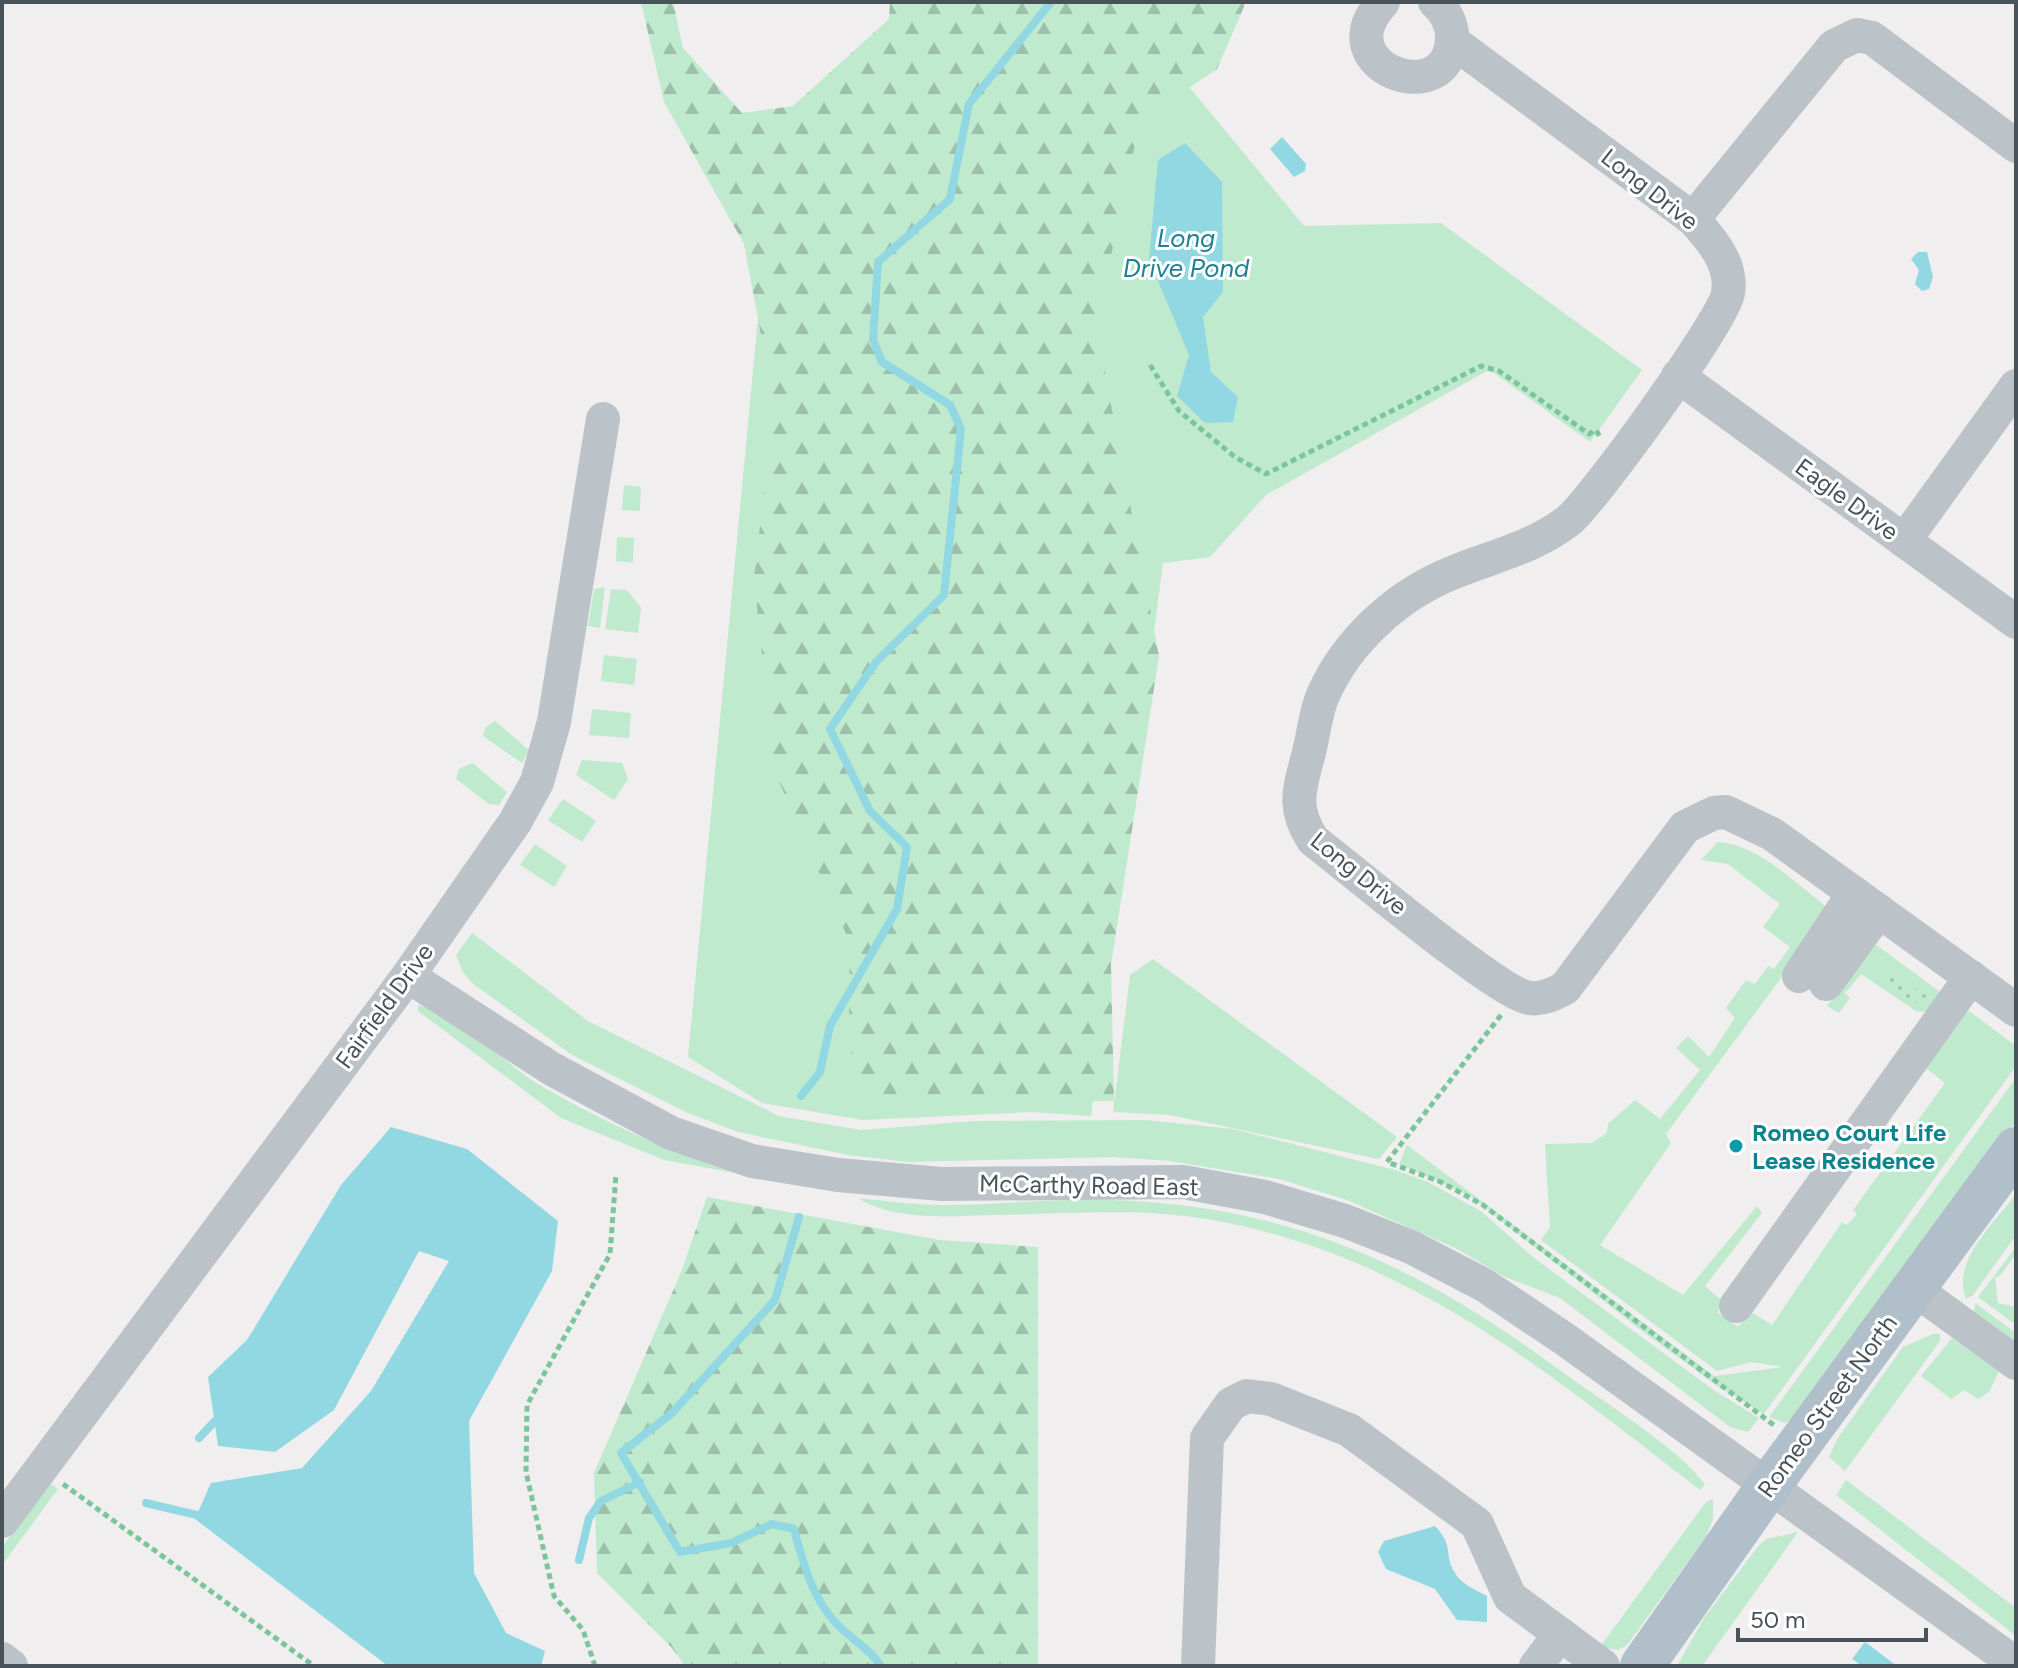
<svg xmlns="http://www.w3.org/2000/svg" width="2018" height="1668" viewBox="0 0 2018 1668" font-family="Figtree,sans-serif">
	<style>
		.green { fill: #c0eace }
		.forest { fill: url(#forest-firs) }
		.garden { fill: url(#garden-dots) }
		.water { fill: #91d8e3 }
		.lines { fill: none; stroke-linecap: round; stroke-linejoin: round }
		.stream { stroke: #91d8e3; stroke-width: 8 }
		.path { stroke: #7cc59c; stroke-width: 5; stroke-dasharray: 6 4; stroke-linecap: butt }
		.minor { stroke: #bbc3c9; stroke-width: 34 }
		.major { stroke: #b0bfca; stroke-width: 44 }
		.culture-dot { fill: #0f9aa8; stroke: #fff; stroke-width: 3 }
		.labels { text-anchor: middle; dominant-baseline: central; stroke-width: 6; stroke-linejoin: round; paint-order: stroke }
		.street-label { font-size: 24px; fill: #485259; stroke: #fff }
		.culture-label { font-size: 24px; font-weight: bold; fill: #0d838f; stroke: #fff; text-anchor: start }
		.water-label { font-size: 26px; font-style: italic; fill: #1a8294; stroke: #fff }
	</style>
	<defs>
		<pattern id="forest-firs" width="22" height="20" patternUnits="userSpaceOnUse" patternTransform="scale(2)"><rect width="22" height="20" fill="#c0eace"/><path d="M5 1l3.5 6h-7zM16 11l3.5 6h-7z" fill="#9ec0aa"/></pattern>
		<pattern id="garden-dots" width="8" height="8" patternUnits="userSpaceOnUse" patternTransform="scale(2)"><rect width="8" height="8" fill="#c0eace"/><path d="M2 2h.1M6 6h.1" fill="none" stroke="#9ec0aa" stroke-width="1.8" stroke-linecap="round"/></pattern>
	</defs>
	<rect width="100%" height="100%" fill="#f0eeee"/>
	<!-- green -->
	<g class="green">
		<polygon points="1157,48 1304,226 1441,223 1642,370 1590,442 1494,373 1487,371 1266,495 1210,557 1163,563 1091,1116 1032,1112 863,1120 762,1103 688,1057 762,276"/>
		<polygon points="624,485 641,487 640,511 622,510"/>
		<polygon points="617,537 634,538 633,563 616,561"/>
		<polygon points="605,587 600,628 588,626 594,589"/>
		<polygon points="611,589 627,590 641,608 638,633 605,629"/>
		<polygon points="604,655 637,659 634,685 601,681"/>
		<polygon points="592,709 631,713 629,738 589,735"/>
		<polygon points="495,721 529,750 522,763 483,736 485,728"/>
		<polygon points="582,760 622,763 628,779 614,800 576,775"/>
		<polygon points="472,763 507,792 499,805 489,804 456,779 459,769"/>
		<polygon points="563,799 596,821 582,842 548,820"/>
		<path d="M 1718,842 C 1759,844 1799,887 1831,910 L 1666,1134 L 1671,1143 L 1600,1245 L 1683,1295 L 1757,1206 L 1762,1213 L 1705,1286 L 1720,1299 L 1718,1313 L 1738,1327 L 1751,1312 L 1772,1325 L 1842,1222 L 1847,1225 L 1857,1214 L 1853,1210 L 1945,1083 L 1926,1068 L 1965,1014 L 1969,1011 L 2016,1046 L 2016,1066 L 1764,1414 L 1716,1385 L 1638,1328 L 1470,1196 L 1399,1164 L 1407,1145 L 1714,1376 L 1783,1367 L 1751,1362 L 1717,1371 L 1541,1240 L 1550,1227 L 1545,1144 L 1592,1143 L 1607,1133 L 1608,1124 L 1635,1100 L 1660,1119 L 1700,1070 L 1676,1048 L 1688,1036 L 1709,1057 L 1735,1018 L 1726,1008 L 1746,980 L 1755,984 L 1768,966 L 1774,969 L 1790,947 L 1763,927 L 1780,904 L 1728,864 L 1701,860 Z"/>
		<polygon points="535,844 567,866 554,887 520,865"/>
		<polygon points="472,933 588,1021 779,1116 861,1130 975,1121 1146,1120 1233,1129 1395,1170 1428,1182 1482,1212 1534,1258 1715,1391 1759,1418 1748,1432 1730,1427 1560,1298 1503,1276 1455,1248 1347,1200 1279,1179 1170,1161 1114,1157 909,1162 848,1155 738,1132 688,1113 572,1055 472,983 462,971 456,955"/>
		<polygon points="1875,944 1943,994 1927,1012 1916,1011 1861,974 1845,993 1850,998 1839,1013 1827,1006"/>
		<polygon points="1153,959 1397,1137 1379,1159 1170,1115 1113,1112 1130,975"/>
		<path d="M 418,1005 C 461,1015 498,1058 535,1082 C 599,1121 665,1149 736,1173 L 664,1160 L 561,1118 L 418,1011 Z"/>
		<polygon points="2016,1078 2016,1121 1791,1419 1785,1423 1769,1417"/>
		<path d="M 2016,1194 L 2016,1235 L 1973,1295 L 1966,1299 C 1951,1261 1994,1224 2016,1194 Z"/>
		<path d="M 858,1198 C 886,1201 915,1205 943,1205 C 999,1205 1056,1198 1113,1200 C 1296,1206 1424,1269 1568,1376 C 1604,1402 1683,1451 1705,1485 L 1700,1490 C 1544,1370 1412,1257 1213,1220 C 1141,1207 1067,1214 995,1215 C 953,1216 896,1222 858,1198 Z"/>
		<polygon points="2016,1247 2016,1254 1999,1277 1995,1277 1998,1303 2016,1307 2016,1325 1978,1297"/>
		<polygon points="1975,1303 2016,1333 2016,1343 1974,1312"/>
		<polygon points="1933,1334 1940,1334 1940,1341 1845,1471 1829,1457 1838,1438 1903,1347"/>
		<polygon points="1952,1338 1999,1371 1989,1392 1978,1399 1964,1390 1951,1399 1921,1376"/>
		<polygon points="1846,1480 2016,1608 2016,1636 1836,1495"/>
		<polygon points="49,1483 58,1489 2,1565 2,1547"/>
		<polygon points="1713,1499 1713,1519 1706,1537 1627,1645 1618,1650 1600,1647 1706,1502"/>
		<polygon points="1798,1532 1702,1666 1677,1666 1704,1618 1756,1549 1766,1539"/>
	</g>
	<!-- forest -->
	<g class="forest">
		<polygon points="641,2 673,2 683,48 742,113 793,106 889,19 890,2 1246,2 1217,69 1140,121 1096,326 1159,656 1111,965 1114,1101 854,1100 849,1008 850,943 774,770 754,578 771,430 762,340 744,244 664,102"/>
		<polygon points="707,1197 940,1240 1038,1247 1038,1666 685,1666 672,1648 597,1573 594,1473 682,1270"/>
	</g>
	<!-- garden -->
	<path class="garden" d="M 1886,977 L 1896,978 L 1930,997 L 1930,1003 C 1911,1006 1896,998 1884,983 Z"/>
	<!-- water -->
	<g class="water">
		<polygon points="1282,137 1306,164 1305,171 1294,177 1270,149"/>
		<polygon points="1185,143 1222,182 1223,292 1203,317 1211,372 1238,397 1233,422 1205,423 1177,396 1189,355 1149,259 1158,160"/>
		<polygon points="1918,252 1927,252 1933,277 1929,289 1922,291 1915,284 1919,270 1911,259"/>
		<polygon points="391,1127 467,1149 558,1221 552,1271 469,1421 474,1573 506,1633 545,1651 541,1666 388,1666 195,1519 211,1483 302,1468 371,1391 449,1261 419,1251 334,1410 275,1452 218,1446 208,1377 247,1340 341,1185"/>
		<path d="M 1435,1526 C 1455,1547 1443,1554 1455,1573 C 1461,1584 1476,1590 1487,1596 L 1487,1622 L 1457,1620 L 1435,1589 L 1386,1569 L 1378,1552 L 1384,1541 Z"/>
		<polygon points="1865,1642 1897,1666 1862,1666 1852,1659"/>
	</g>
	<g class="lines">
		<!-- stream -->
		<g class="stream">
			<polyline points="801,1096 820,1072 830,1026 897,909 907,847 870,811 830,729 876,662 944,595 961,429 950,405 882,362 873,340 878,262 950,199 969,104 1051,2"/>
			<path d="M 799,1217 L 775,1300 L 672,1413 L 621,1453 L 680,1552 L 731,1543 L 772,1524 L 794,1529 C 803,1563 813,1602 840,1627 C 854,1641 870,1649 881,1666"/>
			<polyline points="199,1438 215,1421"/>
			<polyline points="146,1503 197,1515"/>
			<polyline points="579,1560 589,1518 601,1501 640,1482"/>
		</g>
		<!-- path -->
		<g class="path">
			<polyline points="1150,365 1179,411 1235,457 1266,474 1481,366 1499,371 1589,434 1596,430 1601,439"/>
			<polyline points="1501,1015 1387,1162 1441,1182 1483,1205 1775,1426"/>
			<polyline points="63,1484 314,1666"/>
			<polyline points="595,1666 583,1630 554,1596 526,1472 527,1405 610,1254 616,1174"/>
		</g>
		<!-- minor -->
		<g class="minor">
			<path d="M 1383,2 C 1322,67 1448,112 1452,40 C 1453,26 1446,11 1435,2"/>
			<path d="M 1452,41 L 1693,219 C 1711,239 1733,264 1728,293 C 1724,320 1592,502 1568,521 C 1533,548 1493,556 1452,573 C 1397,595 1347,641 1323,695 C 1316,711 1314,731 1310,748 C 1301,786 1290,805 1313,840 C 1347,866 1500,995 1530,998 C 1542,1000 1554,994 1565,988 L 1685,827 L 1714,813 L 1726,812 L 1772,834 L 2016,1010"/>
			<polyline points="1693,219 1834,46 1857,35 1872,38 2016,146"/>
			<polyline points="1678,376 2016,622"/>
			<polyline points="1904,541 2016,386"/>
			<polyline points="408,976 552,1069 671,1133 752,1161 838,1175 942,1184 1183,1182 1265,1197 1345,1221 1411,1247 1484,1285 1566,1340 2016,1664"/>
			<polyline points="1799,976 1854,893"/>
			<polyline points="1826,984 1879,911"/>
			<polyline points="1913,1288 2016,1363"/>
			<polyline points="1736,1306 1971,977"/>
			<polyline points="2,1521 408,976 515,822 537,782 554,722 603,419"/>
			<polyline points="2,1659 11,1666"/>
			<polyline points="1198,1666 1207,1438 1231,1404 1247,1396 1271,1399 1349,1430 1477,1524 1510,1597 1603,1666"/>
			<polyline points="1536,1666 1560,1634"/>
		</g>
		<!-- major -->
		<polyline class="major" points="1642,1666 1770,1484 2016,1149"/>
	</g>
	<!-- markers -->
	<circle class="culture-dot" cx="1736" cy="1146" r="8"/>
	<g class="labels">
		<!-- street labels -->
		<g class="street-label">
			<text transform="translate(1650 189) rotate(38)">Long Drive</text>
			<text transform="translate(1847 499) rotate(36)">Eagle Drive</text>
			<text transform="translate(1359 873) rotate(39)">Long Drive</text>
			<text transform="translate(384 1006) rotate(-54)">Fairfield Drive</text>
			<text transform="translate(1089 1185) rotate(1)">McCarthy Road East</text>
			<text transform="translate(1827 1406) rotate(-54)">Romeo Street North</text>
		</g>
		<!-- culture labels -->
		<g class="culture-label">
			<text x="1752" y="1132">Romeo Court Life<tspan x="1752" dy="28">Lease Residence</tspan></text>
		</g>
		<!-- water labels -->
		<g class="water-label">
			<text x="1186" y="238">Long<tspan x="1186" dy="30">Drive Pond</tspan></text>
		</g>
	</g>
	<!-- border -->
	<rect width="2018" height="1668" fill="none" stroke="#485259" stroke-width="8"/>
	<!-- scale -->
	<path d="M1738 1628v12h188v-12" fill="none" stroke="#485259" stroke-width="4"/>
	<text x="1750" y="1628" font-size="24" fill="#485259" stroke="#ffffff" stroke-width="6" paint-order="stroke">50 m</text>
</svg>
